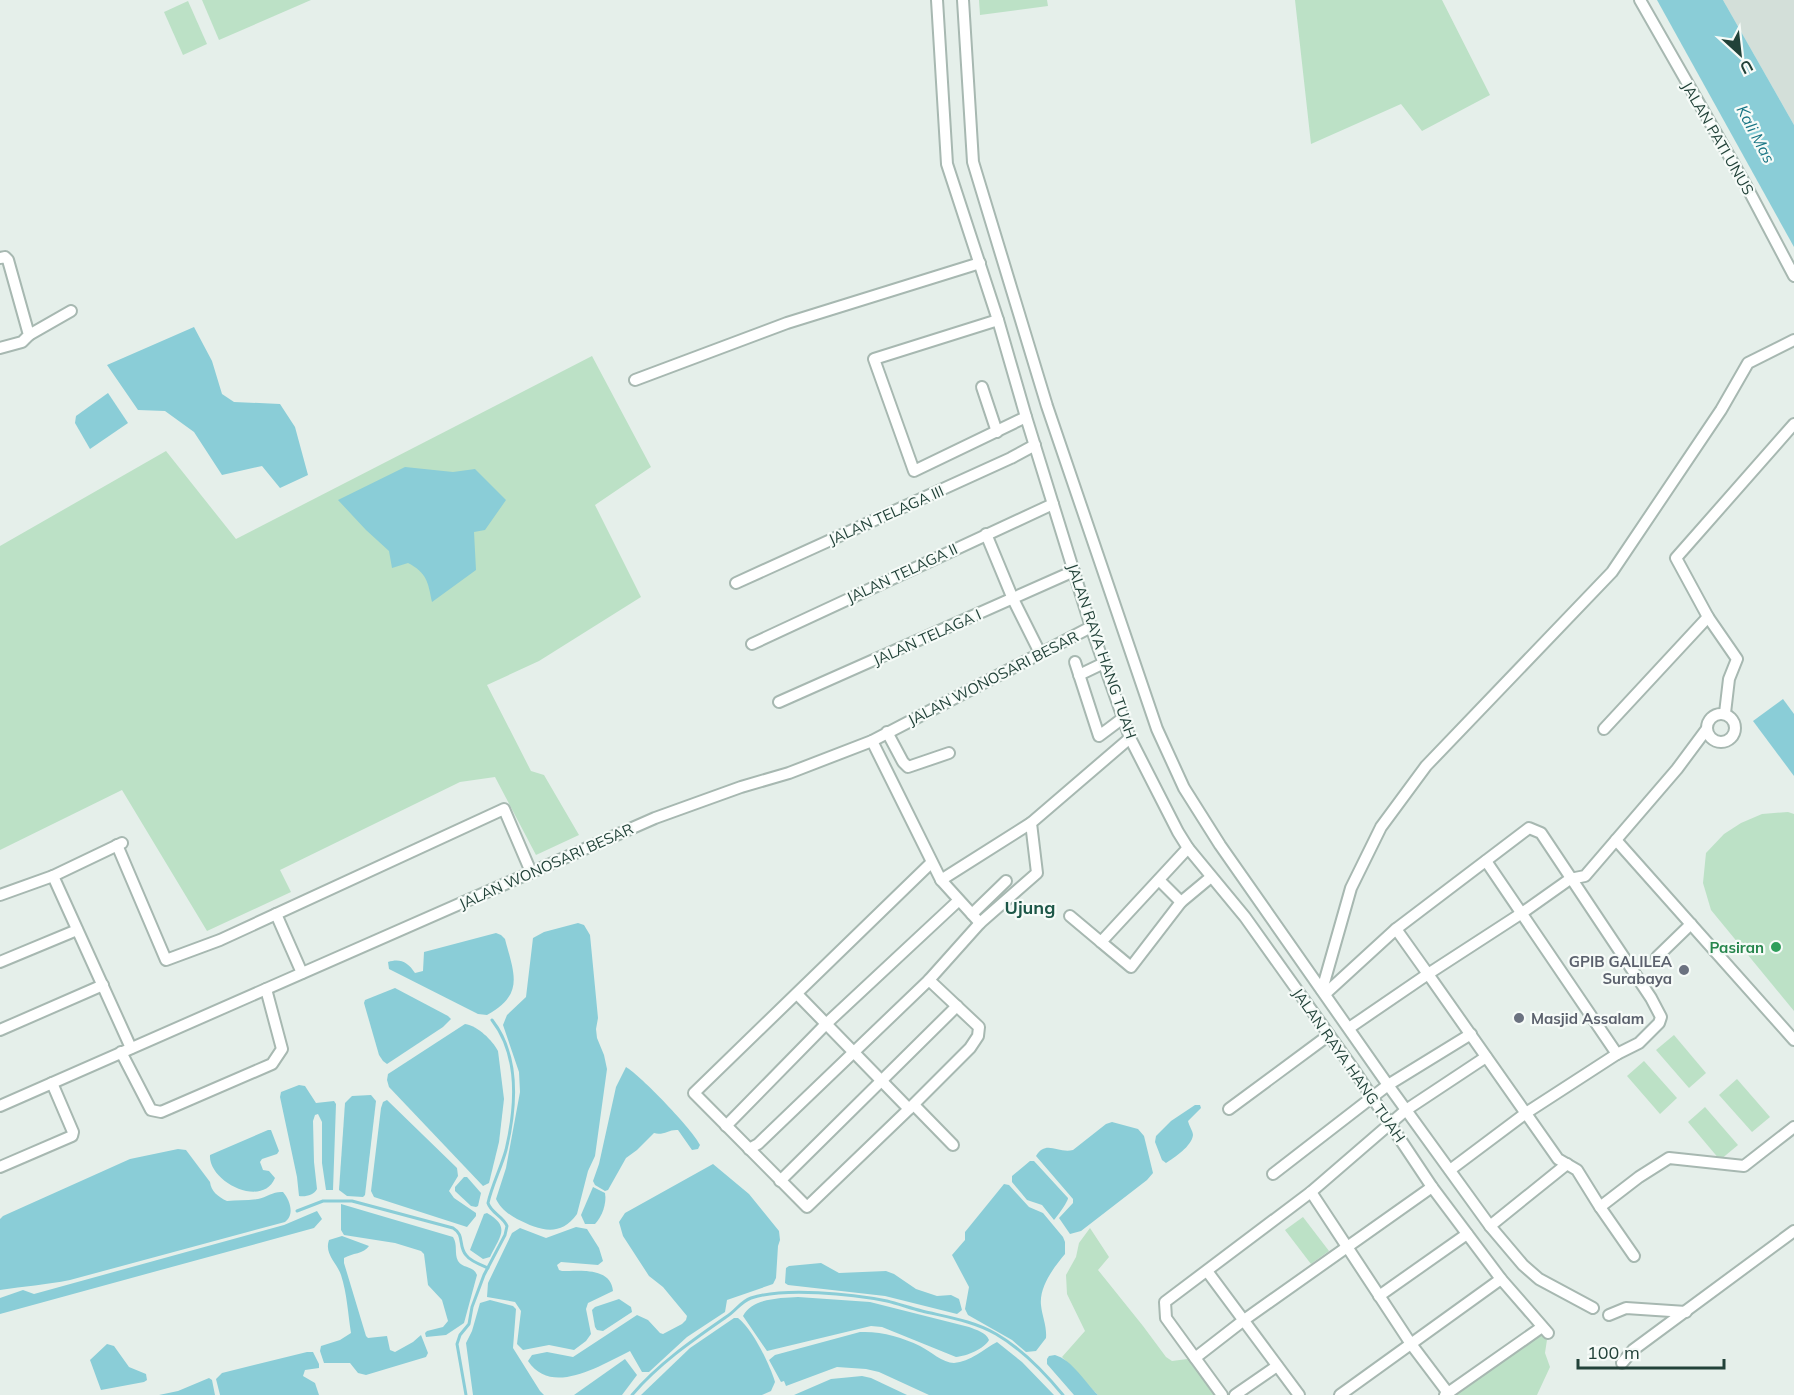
<svg xmlns="http://www.w3.org/2000/svg" width="1794" height="1395" viewBox="0 0 1794 1395" font-family="Mulish,sans-serif">
	<style>
		.built { fill: #d3dfd9 }
		.green { fill: #bce1c6 }
		.water { fill: #8acdd7 }
		.lines { fill: none; stroke-linecap: round; stroke-linejoin: round }
		.stream { stroke: #8acdd7; stroke-width: 3 }
		.minor-casing { stroke: #a7b8b1; stroke-width: 14 }
		.minor { stroke: #fff; stroke-width: 10 }
		.leisure-dot { fill: #2e9e5b; stroke: #f6fbf8; stroke-width: 2 }
		.worship-dot { fill: #6b7280; stroke: #f6fbf8; stroke-width: 2 }
		.labels { text-anchor: middle; dominant-baseline: central; stroke-width: 4.5; stroke-linejoin: round; paint-order: stroke }
		.street-label { font-size: 15px; fill: #224239; stroke: #f6fbf8 }
		.leisure-label { font-size: 15px; font-weight: bold; fill: #27864d; stroke: #f6fbf8; text-anchor: end }
		.worship-label { font-size: 15px; font-weight: bold; fill: #5b616d; stroke: #f6fbf8; text-anchor: end }
		.water-label { font-size: 16px; font-style: italic; fill: #177483; stroke: #f6fbf8 }
		.quarter-label { font-size: 18px; font-weight: bold; fill: #1c5647; stroke: #f6fbf8 }
	</style>
	<rect width="100%" height="100%" fill="#e5efea"/>
	<!-- built -->
	<polygon class="built" points="1723,0 1794,0 1794,125"/>
	<!-- green -->
	<g class="green">
		<polygon points="202,0 311,0 219,40"/>
		<polygon points="979,0 1047,0 1048,6 980,15"/>
		<polygon points="1295,0 1442,0 1490,95 1422,131 1401,104 1311,144"/>
		<polygon points="188,1 207,44 183,55 164,12"/>
		<polygon points="592,356 651,467 595,505 641,597 539,661 487,685 531,771 544,775 579,835 536,855 495,777 460,782 280,870 291,892 207,931 122,790 0,850 0,546 166,451 236,539"/>
		<polygon points="1788,812 1794,814 1794,1011 1711,910 1703,883 1706,853 1724,834 1741,823 1762,814"/>
		<polygon points="1674,1035 1706,1073 1689,1088 1656,1050"/>
		<polygon points="1644,1061 1677,1098 1660,1114 1627,1076"/>
		<polygon points="1737,1079 1770,1117 1752,1132 1719,1095"/>
		<polygon points="1705,1107 1738,1145 1720,1160 1688,1122"/>
		<polygon points="1303,1217 1329,1251 1311,1264 1285,1230"/>
		<polygon points="1090,1228 1109,1257 1098,1270 1143,1326 1166,1357 1172,1361 1195,1358 1222,1395 1098,1395 1062,1357 1085,1331 1067,1294 1066,1275 1076,1257 1079,1243"/>
		<polygon points="1542,1327 1548,1333 1545,1353 1550,1367 1537,1395 1445,1395"/>
	</g>
	<!-- water -->
	<g class="water">
		<polygon points="1657,0 1723,0 1794,125 1794,247"/>
		<polygon points="194,327 212,361 222,394 234,402 280,404 295,427 308,475 280,488 262,466 222,475 194,432 165,411 138,410 107,365"/>
		<polygon points="108,393 128,423 90,449 75,423 76,416"/>
		<path d="M 405,467 L 453,472 L 475,469 L 506,500 L 485,530 L 474,532 L 476,570 L 432,602 C 428,582 427,573 408,563 L 392,568 L 389,551 L 366,530 L 338,500 Z"/>
		<polygon points="1783,699 1794,714 1794,776 1753,721"/>
		<path d="M 578,923 L 584,925 L 590,935 L 598,1018 L 596,1029 L 597,1038 L 604,1055 L 607,1069 L 595,1156 L 588,1171 L 577,1214 C 560,1238 539,1230 517,1219 C 509,1215 500,1208 496,1199 L 506,1168 L 520,1092 L 519,1072 L 503,1025 L 507,1015 L 526,997 L 533,938 L 544,932 Z"/>
		<path d="M 496,933 L 501,935 L 505,939 C 514,974 525,994 487,1015 L 478,1014 L 389,969 L 388,962 C 400,958 408,962 415,973 L 423,971 L 424,952 Z"/>
		<polygon points="395,988 448,1016 451,1019 443,1027 387,1064 383,1061 379,1055 364,1003 365,1000"/>
		<path d="M 465,1024 C 478,1026 492,1040 498,1051 L 504,1099 L 499,1142 L 489,1183 L 483,1186 L 389,1087 L 387,1080 L 388,1074 Z"/>
		<path d="M 626,1067 C 640,1075 694,1131 700,1145 L 698,1149 L 692,1150 L 678,1130 C 669,1129 663,1136 654,1133 L 637,1150 L 626,1158 L 608,1190 L 605,1191 L 595,1185 L 593,1181 L 599,1164 L 616,1087 Z"/>
		<path d="M 299,1085 L 305,1086 L 316,1103 L 334,1101 L 336,1104 L 333,1190 L 326,1190 L 322,1163 L 322,1122 L 318,1114 L 315,1115 L 313,1121 L 314,1162 L 317,1189 C 314,1195 306,1197 299,1196 L 297,1177 L 280,1097 L 281,1092 Z"/>
		<polygon points="371,1095 376,1101 365,1195 363,1197 347,1196 339,1190 345,1103 352,1096"/>
		<polygon points="387,1100 457,1168 458,1176 449,1191 454,1198 476,1213 476,1216 467,1227 374,1197 371,1191 381,1108 383,1102"/>
		<path d="M 1195,1105 L 1200,1105 L 1201,1108 L 1188,1121 C 1189,1126 1193,1131 1193,1135 C 1192,1146 1174,1158 1166,1163 L 1162,1160 L 1155,1142 L 1156,1136 L 1171,1121 Z"/>
		<path d="M 1112,1122 L 1138,1129 L 1144,1136 L 1153,1173 L 1147,1180 L 1081,1231 L 1070,1234 L 1059,1218 L 1073,1203 L 1073,1199 L 1036,1156 C 1046,1139 1058,1154 1073,1150 L 1106,1124 Z"/>
		<path d="M 268,1130 L 271,1130 L 279,1151 L 277,1154 L 262,1159 L 260,1162 L 263,1170 L 269,1171 L 275,1178 C 262,1209 208,1181 210,1155 Z"/>
		<path d="M 178,1149 L 186,1150 L 210,1182 C 211,1191 218,1197 227,1201 C 237,1200 248,1201 258,1199 C 267,1197 274,1191 283,1192 C 290,1200 295,1215 285,1222 L 70,1280 C 46,1285 24,1286 0,1290 L 0,1219 L 3,1216 L 130,1159 Z"/>
		<path d="M 1030,1161 L 1034,1161 L 1068,1198 C 1068,1202 1056,1218 1054,1220 L 1042,1205 L 1027,1200 L 1012,1182 L 1012,1176 Z"/>
		<path d="M 713,1164 L 749,1194 L 779,1231 L 780,1240 L 778,1246 L 776,1278 L 773,1284 L 727,1300 L 725,1312 L 687,1337 L 649,1372 L 642,1372 L 630,1351 C 594,1369 551,1395 528,1361 L 532,1355 L 547,1352 L 573,1357 L 637,1315 L 648,1320 L 660,1333 L 663,1334 L 682,1324 L 686,1320 L 687,1316 L 663,1287 L 649,1276 L 623,1236 L 619,1222 L 625,1213 Z"/>
		<polygon points="464,1177 467,1177 481,1193 478,1206 476,1207 471,1206 455,1191 455,1187"/>
		<path d="M 1004,1184 L 1009,1185 L 1029,1207 L 1043,1213 L 1063,1237 L 1065,1242 L 1065,1254 C 1054,1267 1039,1287 1041,1305 C 1042,1316 1047,1326 1046,1338 L 1036,1351 L 1026,1352 L 1012,1340 L 968,1315 L 965,1309 L 969,1287 L 952,1255 L 965,1240 L 965,1232 Z"/>
		<path d="M 593,1187 L 605,1193 C 607,1203 602,1217 595,1224 L 585,1224 L 581,1215 Z"/>
		<path d="M 341,1204 L 453,1237 C 458,1245 454,1253 458,1261 C 463,1269 473,1265 477,1275 L 464,1323 L 446,1335 L 426,1337 L 425,1333 L 427,1331 L 443,1327 L 448,1321 L 442,1300 L 428,1285 L 424,1254 L 421,1251 L 395,1243 L 344,1235 L 341,1230 Z"/>
		<polygon points="317,1211 322,1219 314,1228 0,1314 0,1298 23,1290 34,1294 284,1225"/>
		<path d="M 487,1213 C 511,1227 500,1236 490,1257 L 483,1259 L 470,1250 L 484,1214 Z"/>
		<path d="M 576,1227 L 587,1229 L 599,1248 L 603,1261 L 598,1265 L 561,1262 L 557,1265 L 559,1270 L 562,1271 C 580,1271 611,1267 613,1291 L 588,1303 L 586,1309 L 591,1334 L 586,1341 L 574,1350 L 549,1345 L 523,1350 L 517,1344 L 521,1311 L 515,1302 L 487,1297 L 488,1283 L 512,1233 L 520,1228 L 546,1238 Z"/>
		<path d="M 342,1236 L 369,1246 C 364,1254 352,1253 344,1258 L 344,1263 L 366,1336 L 368,1338 L 387,1336 L 390,1350 L 395,1352 L 413,1342 L 421,1335 L 428,1353 L 426,1357 L 366,1375 L 358,1373 L 350,1363 L 324,1363 L 320,1351 L 321,1346 L 340,1340 L 351,1333 C 348,1314 347,1293 341,1275 C 337,1263 324,1254 329,1240 Z"/>
		<polygon points="821,1263 839,1273 886,1271 894,1274 916,1289 937,1296 951,1295 959,1299 962,1310 957,1314 885,1296 788,1285 785,1283 786,1268 789,1266"/>
		<path d="M 798,1297 L 870,1302 L 969,1327 C 976,1330 986,1332 989,1340 C 984,1349 967,1356 956,1357 L 882,1327 L 871,1326 L 767,1351 L 743,1316 C 752,1298 781,1298 798,1297 Z"/>
		<polygon points="619,1299 631,1307 632,1312 603,1331 597,1330 595,1327 592,1310 595,1307"/>
		<polygon points="490,1300 513,1306 516,1309 513,1348 540,1391 544,1395 473,1395 466,1343 472,1331 480,1303"/>
		<path d="M 734,1318 L 738,1318 C 753,1330 769,1363 775,1382 L 771,1391 L 762,1395 L 641,1395 L 690,1348 Z"/>
		<path d="M 860,1332 C 881,1331 902,1337 920,1346 C 930,1351 943,1363 954,1363 C 970,1362 984,1349 997,1342 L 1022,1362 L 1054,1395 L 929,1395 L 879,1372 L 866,1369 L 837,1367 L 786,1386 L 784,1381 L 781,1382 L 769,1360 L 775,1355 Z"/>
		<polygon points="107,1344 114,1346 129,1367 146,1374 147,1380 144,1382 101,1390 90,1360"/>
		<polygon points="307,1352 313,1352 319,1364 319,1368 305,1370 303,1376 315,1383 319,1395 220,1395 216,1379 222,1373"/>
		<path d="M 1055,1355 C 1072,1360 1085,1382 1098,1395 L 1074,1395 L 1047,1364 L 1047,1359 L 1049,1356 Z"/>
		<polygon points="625,1359 637,1375 622,1395 574,1395"/>
		<polygon points="862,1376 871,1378 907,1395 794,1395 831,1379"/>
		<polygon points="209,1378 212,1380 215,1395 159,1395 178,1391"/>
	</g>
	<g class="lines">
		<!-- stream -->
		<g class="stream">
			<path d="M 297,1211 L 323,1201 L 352,1201 L 453,1228 C 465,1235 458,1246 466,1255 C 470,1261 481,1265 488,1268"/>
			<path d="M 466,1395 L 457,1344 L 460,1335 L 469,1324 L 472,1307 L 484,1275 L 505,1235 L 507,1226 C 503,1216 491,1213 488,1203 C 492,1185 501,1168 506,1150 C 516,1108 520,1056 492,1020"/>
			<path d="M 632,1395 C 658,1364 693,1340 726,1317 C 736,1311 740,1302 751,1298 C 784,1287 852,1294 887,1301 C 899,1304 910,1308 922,1311 C 947,1317 974,1321 996,1334 C 1022,1349 1044,1372 1063,1395"/>
		</g>
		<defs>
			<g id="minor">
				<polyline points="937,0 947,164 998,320 1026,417 1091,627 1130,738 1178,832 1188,848 1245,917 1352,1067 1432,1187 1501,1279 1548,1333"/>
				<polyline points="963,0 973,162 1047,406 1157,729 1184,788 1220,845 1388,1085 1490,1226 1523,1265 1539,1279 1593,1308"/>
				<polyline points="1640,0 1748,189 1794,276"/>
				<polyline points="0,258 5,257 8,260 29,335 22,342 0,348"/>
				<polyline points="998,320 874,359 914,471 1026,417"/>
				<polyline points="29,335 71,311"/>
				<polyline points="635,380 787,323 980,263"/>
				<polyline points="982,387 997,432"/>
				<polyline points="986,534 1013,599 1040,653"/>
				<polyline points="736,583 1011,458 1035,445"/>
				<polyline points="752,644 1053,504"/>
				<polyline points="1075,662 1099,736 1123,718"/>
				<polyline points="1079,675 1104,663"/>
				<polyline points="779,702 1074,571"/>
				<polyline points="1725,713 1729,679 1737,659 1708,617 1676,558 1794,424"/>
				<circle cx="1721" cy="728" r="14"/>
				<polyline points="1604,729 1708,617"/>
				<polyline points="1706,730 1677,769 1585,876 1570,879 1522,913 1428,974 1558,1159 1577,1170 1600,1207 1639,1177 1669,1158 1744,1166 1794,1127"/>
				<polyline points="887,732 903,762 908,767 949,753"/>
				<polyline points="872,741 941,880 980,923"/>
				<polyline points="1616,840 1794,1040"/>
				<polyline points="117,845 166,960 220,940 504,809 531,872"/>
				<polyline points="1486,861 1617,1054"/>
				<polyline points="53,876 131,1048"/>
				<polyline points="941,880 1031,823"/>
				<polyline points="1159,880 1181,902"/>
				<polyline points="0,895 53,876 122,843"/>
				<polyline points="276,914 302,973"/>
				<polyline points="972,914 1006,881"/>
				<polyline points="1070,916 1101,942 1188,848"/>
				<polyline points="1101,942 1131,967 1181,902 1211,877"/>
				<polyline points="1657,957 1691,924"/>
				<polyline points="0,962 77,930"/>
				<polyline points="929,980 979,1027 978,1036 970,1048 909,1109 807,1207 694,1093 931,863"/>
				<polyline points="1322,990 1351,888 1381,827 1426,766 1612,572 1721,410 1748,363 1794,340"/>
				<polyline points="797,994 909,1109"/>
				<polyline points="1325,994 1396,929 1529,828 1541,833 1651,998 1661,1017 1659,1023 1639,1043 1617,1054 1526,1113 1450,1170"/>
				<polyline points="1349,1028 1428,974 1396,929"/>
				<polyline points="0,1030 103,985"/>
				<polyline points="121,1052 151,1110 161,1112 272,1064 282,1049 266,989"/>
				<polyline points="914,1105 953,1145"/>
				<polyline points="0,1106 655,818 741,787 789,773 872,741 1091,627"/>
				<polyline points="1229,1109 1329,1035"/>
				<polyline points="726,1126 826,1024 958,901"/>
				<polyline points="749,1149 758,1144 929,980 980,923 1037,873 1031,823 1130,738"/>
				<polyline points="0,1167 72,1136 73,1132 52,1083"/>
				<polyline points="1273,1174 1388,1085 1471,1034"/>
				<polyline points="780,1181 957,1006"/>
				<polyline points="1311,1192 1411,1344 1448,1393"/>
				<polyline points="1600,1207 1634,1256"/>
				<polyline points="1490,1226 1567,1164"/>
				<polyline points="1207,1271 1299,1395"/>
				<polyline points="1379,1296 1467,1234"/>
				<polyline points="1609,1315 1626,1308 1686,1312"/>
				<polyline points="1195,1358 1244,1320 1432,1187"/>
				<polyline points="1622,1363 1633,1350 1794,1231"/>
				<polyline points="1222,1395 1166,1318 1165,1302 1311,1192 1406,1110 1486,1057"/>
				<polyline points="1235,1395 1277,1366"/>
				<polyline points="1340,1395 1501,1279"/>
				<polyline points="1445,1395 1542,1327"/>
			</g>
		</defs>
		<!-- minor casing -->
		<use href="#minor" class="minor-casing"/>
		<!-- minor -->
		<use href="#minor" class="minor"/>
	</g>
	<!-- markers -->
	<circle class="leisure-dot" cx="1776" cy="947" r="6"/>
	<g class="worship-dot">
		<circle cx="1684" cy="970" r="6"/>
		<circle cx="1519" cy="1018" r="6"/>
	</g>
	<g class="labels">
		<!-- street labels -->
		<g class="street-label">
			<text transform="translate(1718 138) rotate(60)">JALAN PATI UNUS</text>
			<text transform="translate(886 515) rotate(-24)">JALAN TELAGA III</text>
			<text transform="translate(902 573) rotate(-25)">JALAN TELAGA II</text>
			<text transform="translate(927 637) rotate(-24)">JALAN TELAGA I</text>
			<text transform="translate(1102 651) rotate(71)">JALAN RAYA HANG TUAH</text>
			<text transform="translate(993 678) rotate(-27)">JALAN WONOSARI BESAR</text>
			<text transform="translate(546 866) rotate(-24)">JALAN WONOSARI BESAR</text>
			<text transform="translate(1349 1065) rotate(55)">JALAN RAYA HANG TUAH</text>
		</g>
		<!-- leisure labels -->
		<g class="leisure-label">
			<text x="1764" y="947">Pasiran</text>
		</g>
		<!-- worship labels -->
		<g class="worship-label">
			<text x="1672" y="961">GPIB GALILEA<tspan x="1672" dy="17">Surabaya</tspan></text>
			<text x="1531" y="1018" text-anchor="start">Masjid Assalam</text>
		</g>
		<!-- water labels -->
		<g class="water-label">
			<text transform="translate(1756 134) rotate(62)">Kali Mas</text>
		</g>
		<!-- quarter labels -->
		<g class="quarter-label">
			<text x="1030" y="907">Ujung</text>
		</g>
	</g>
	<!-- north arrow -->
	<g transform="translate(1740 54) rotate(153)" stroke="#f6fbf8" stroke-width="4.5" paint-order="stroke">
	<path d="M0-4.5L10 22L0 15L-10 22Z" fill="#224239"/>
	<text y="-9" font-size="16" font-weight="bold" text-anchor="middle" fill="#224239">U</text>
	</g>
	<!-- scale -->
	<path d="M1578 1359v9h146v-9" fill="none" stroke="#224239" stroke-width="3"/>
	<text x="1587" y="1359" font-size="18" fill="#224239" stroke="#f6fbf8" stroke-width="4.5" paint-order="stroke">100 m</text>
</svg>
